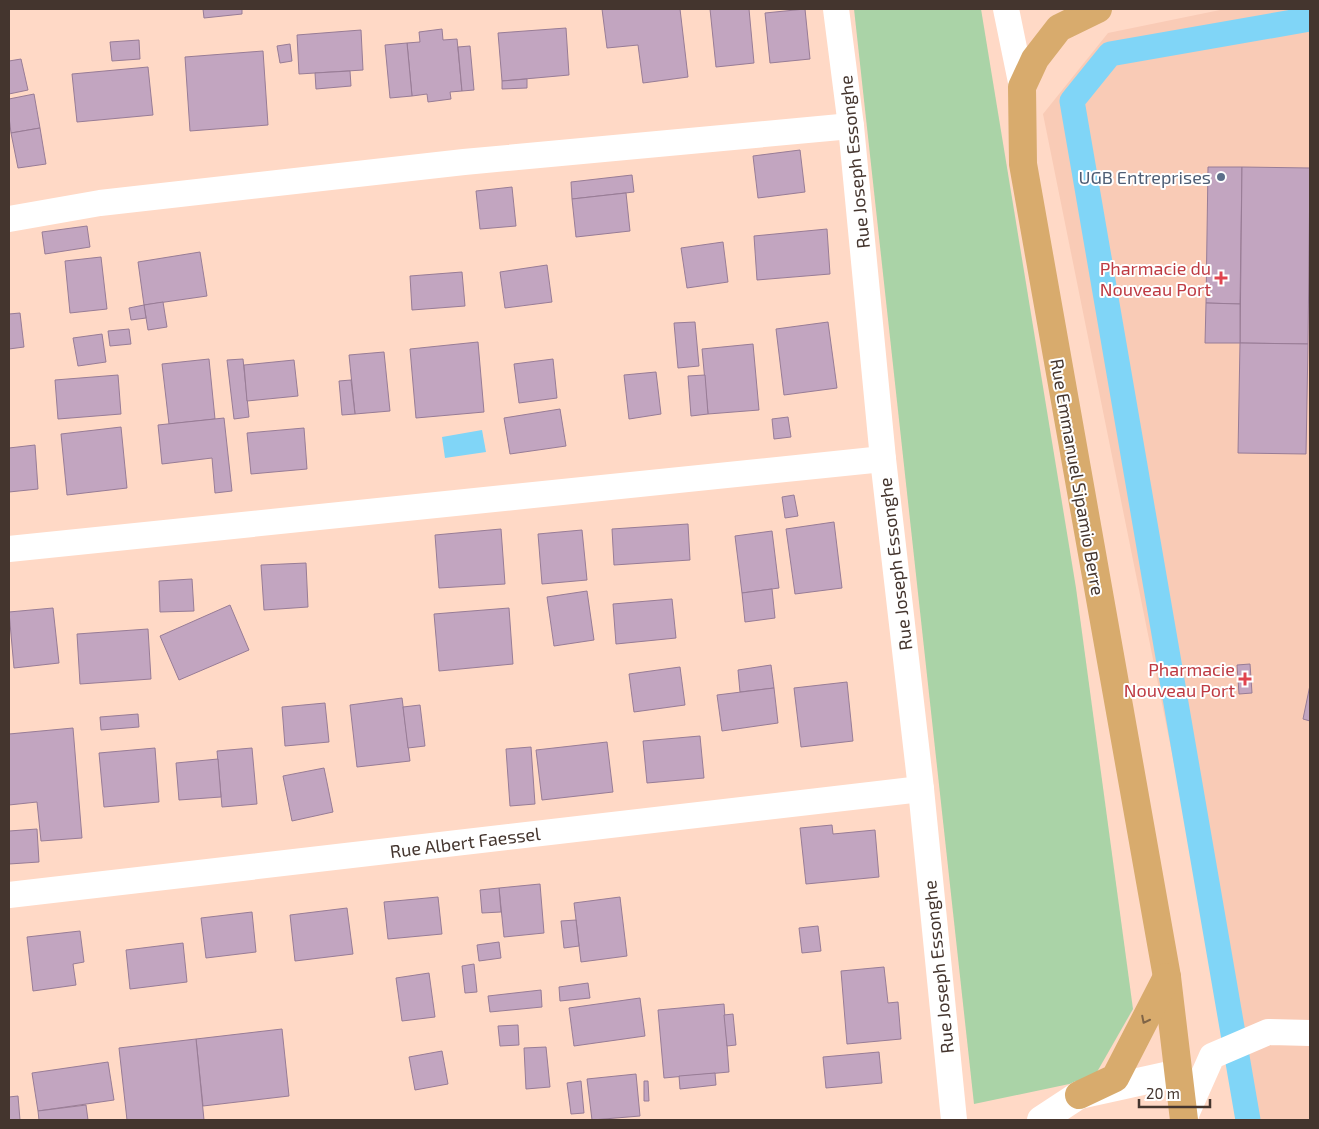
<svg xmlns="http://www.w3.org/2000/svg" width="1319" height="1129" viewBox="0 0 1319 1129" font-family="'Exo 2',sans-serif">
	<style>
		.built { fill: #f9cbb6 }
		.green { fill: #aad3a7 }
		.water { fill: #80d5f7 }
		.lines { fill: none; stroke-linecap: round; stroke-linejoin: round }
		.canal { stroke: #80d5f7; stroke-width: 25 }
		.building { fill: #c2a5c0; stroke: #987c96 }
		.minor { stroke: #fff; stroke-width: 26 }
		.tertiary { stroke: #fff; stroke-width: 28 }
		.primary { stroke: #d8ab6d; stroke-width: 28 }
		.oneway { stroke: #7f6447 }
		.service-dot { fill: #5c6f8a; stroke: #fff; stroke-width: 2 }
		.health-dot { fill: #e0444e; stroke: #fff; stroke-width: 2 }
		.labels { text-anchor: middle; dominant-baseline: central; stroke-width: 4; stroke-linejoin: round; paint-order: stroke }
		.street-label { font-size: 18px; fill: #44352e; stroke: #fff }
		.service-label { font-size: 18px; fill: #4e5e75; stroke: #fff; text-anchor: end }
		.health-label { font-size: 18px; fill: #be3a42; stroke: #fff; text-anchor: end }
	</style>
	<rect width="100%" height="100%" fill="#ffd9c6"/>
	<!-- built -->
	<polygon class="built" points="1225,9 1310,9 1310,1120 1246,1120 1043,114 1108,33"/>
	<!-- green -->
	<polygon class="green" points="854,9 981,9 1076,588 1133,1009 1093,1079 974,1104"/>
	<!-- water -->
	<polygon class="water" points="482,430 486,452 445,458 442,437"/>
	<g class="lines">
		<!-- canal -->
		<polyline class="canal" points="1248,1120 1072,101 1110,54 1310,19"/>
	</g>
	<!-- building -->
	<g class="building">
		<polygon points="203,9 242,9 242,14 204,18"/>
		<polygon points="602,9 680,9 688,77 643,83 638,45 607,48"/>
		<polygon points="710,9 749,9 754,63 716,67"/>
		<polygon points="805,9 810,59 770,63 765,13"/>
		<polygon points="566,28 569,75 502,81 498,33"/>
		<polygon points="442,29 443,40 457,39 462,91 450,92 451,99 428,102 427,94 412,96 407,43 420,42 419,32"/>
		<polygon points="361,30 363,70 299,74 297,35"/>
		<polygon points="139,40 140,59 112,61 110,42"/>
		<polygon points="407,43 412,96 390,98 385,45"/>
		<polygon points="290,44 292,61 280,63 277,46"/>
		<polygon points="470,46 474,90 462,91 458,47"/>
		<polygon points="263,51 268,125 190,131 185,57"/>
		<polygon points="21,59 28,90 9,94 9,61"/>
		<polygon points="148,67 153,115 77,122 72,74"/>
		<polygon points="350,71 351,86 316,89 315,73"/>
		<polygon points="527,79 527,88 502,89 502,81"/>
		<polygon points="34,94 40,128 11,133 9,117 9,99"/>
		<polygon points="40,128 46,164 18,168 11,133"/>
		<polygon points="800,150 805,192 758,198 753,156"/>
		<polygon points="1208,167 1242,167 1240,304 1206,303"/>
		<polygon points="1242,167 1310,168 1308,344 1240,343"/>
		<polygon points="632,175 634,192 572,199 571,182"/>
		<polygon points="512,187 516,226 480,229 476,191"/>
		<polygon points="626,193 630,231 576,237 572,199"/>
		<polygon points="87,226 90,247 45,254 42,232"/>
		<polygon points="827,229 830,274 757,280 754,236"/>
		<polygon points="723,242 728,282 687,288 681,248"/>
		<polygon points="200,252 207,296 144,305 138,262"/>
		<polygon points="101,257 107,309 70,313 65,261"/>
		<polygon points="547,265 552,302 505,308 500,272"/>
		<polygon points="462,272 465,306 412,310 410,276"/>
		<polygon points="163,302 167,327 148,330 144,305"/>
		<polygon points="1206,303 1240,304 1240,343 1205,343"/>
		<polygon points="144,305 146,318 131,320 129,308"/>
		<polygon points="20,313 24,347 9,349 9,314"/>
		<polygon points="695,322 699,366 678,368 674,323"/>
		<polygon points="828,322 837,388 784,395 776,329"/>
		<polygon points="129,329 131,344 110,346 108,331"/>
		<polygon points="102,334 106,362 78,366 73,338"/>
		<polygon points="478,342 484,412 416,418 410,349"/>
		<polygon points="1240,343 1308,344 1306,454 1238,453"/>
		<polygon points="753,344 759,410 708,414 702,349"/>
		<polygon points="384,352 390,411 355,414 349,355"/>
		<polygon points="209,359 215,419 169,424 162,364"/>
		<polygon points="243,359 249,417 234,419 227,360"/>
		<polygon points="553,359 557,398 519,403 514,364"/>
		<polygon points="294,360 298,396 247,401 244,365"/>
		<polygon points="656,372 661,414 629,419 624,375"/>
		<polygon points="118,375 121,414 58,419 55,380"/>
		<polygon points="705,375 708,414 691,416 688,376"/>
		<polygon points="351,380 355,414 342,415 339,381"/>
		<polygon points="560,409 566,446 510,454 504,418"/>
		<polygon points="788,417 791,437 774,439 772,419"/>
		<polygon points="224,418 232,491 215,493 212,458 162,464 158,425"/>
		<polygon points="121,427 127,488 67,495 61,434"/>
		<polygon points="304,428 307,469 251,474 247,433"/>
		<polygon points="35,445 38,489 9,492 9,448"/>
		<polygon points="794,495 798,516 785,518 782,497"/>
		<polygon points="834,522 842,588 795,594 786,529"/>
		<polygon points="688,524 690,560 614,565 612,529"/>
		<polygon points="501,529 505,584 439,588 435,535"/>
		<polygon points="582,530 587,580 542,584 538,534"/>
		<polygon points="772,531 779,588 742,593 735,536"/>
		<polygon points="306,563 308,607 264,610 261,565"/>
		<polygon points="192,579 194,611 160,612 159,581"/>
		<polygon points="772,589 775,618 745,622 742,593"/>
		<polygon points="587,591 594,640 554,646 547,597"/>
		<polygon points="672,599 676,638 616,644 613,604"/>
		<polygon points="230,605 249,650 179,680 160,636"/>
		<polygon points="53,608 59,663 14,668 9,612"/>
		<polygon points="509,608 513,664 439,671 434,614"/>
		<polygon points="148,629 151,679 80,684 77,634"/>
		<polygon points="1250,664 1252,693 1239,694 1237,665"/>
		<polygon points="771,665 774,688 740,692 738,670"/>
		<polygon points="680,667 685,705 634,712 629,674"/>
		<polygon points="847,682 853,741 801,747 794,688"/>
		<polygon points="1310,685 1310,721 1303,719"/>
		<polygon points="774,688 778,723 722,731 717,695"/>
		<polygon points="402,698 410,761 357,767 350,705"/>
		<polygon points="325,703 329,742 285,746 282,707"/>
		<polygon points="420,705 425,746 408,748 403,707"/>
		<polygon points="138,714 139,727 101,730 100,717"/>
		<polygon points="73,728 82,838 41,841 37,802 9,805 9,734"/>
		<polygon points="700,736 704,778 647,783 643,741"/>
		<polygon points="607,742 613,792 542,800 536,750"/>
		<polygon points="531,747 535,804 510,806 506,749"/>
		<polygon points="155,748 159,802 104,807 99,753"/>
		<polygon points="252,748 257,804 222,807 217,751"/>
		<polygon points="218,759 221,797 179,800 176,763"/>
		<polygon points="324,768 333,812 292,821 283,776"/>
		<polygon points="832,825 833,834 875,830 879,877 806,884 800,828"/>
		<polygon points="37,829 39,862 9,864 9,831"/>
		<polygon points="540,884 544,933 504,937 499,888"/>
		<polygon points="499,888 501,912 482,913 480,890"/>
		<polygon points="438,897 442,934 388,939 384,902"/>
		<polygon points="620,897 627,956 581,962 574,903"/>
		<polygon points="347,908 353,954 295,961 290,915"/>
		<polygon points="252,912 256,952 206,958 201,918"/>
		<polygon points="576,920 579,946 564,948 561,921"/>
		<polygon points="818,926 821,951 802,953 799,928"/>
		<polygon points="80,931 84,962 73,964 76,985 33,991 27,937"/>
		<polygon points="499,942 501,958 479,961 477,945"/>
		<polygon points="183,943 187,982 130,989 126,950"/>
		<polygon points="474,964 477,992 465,993 462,966"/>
		<polygon points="884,967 888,1003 898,1002 901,1039 847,1044 841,971"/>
		<polygon points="429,973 435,1017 402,1021 396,978"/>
		<polygon points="588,983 590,998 560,1001 559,987"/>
		<polygon points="541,990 542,1007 490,1012 488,996"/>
		<polygon points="640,998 645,1036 574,1046 569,1008"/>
		<polygon points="724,1004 729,1072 664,1078 658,1010"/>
		<polygon points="733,1014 736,1045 727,1046 724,1015"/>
		<polygon points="518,1025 519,1045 500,1046 498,1026"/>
		<polygon points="282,1029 289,1096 203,1106 196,1039"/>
		<polygon points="196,1039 204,1120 127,1120 119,1048"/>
		<polygon points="546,1047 550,1087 526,1089 524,1048"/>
		<polygon points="442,1051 448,1084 415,1090 409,1057"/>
		<polygon points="879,1052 882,1083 826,1088 823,1057"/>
		<polygon points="108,1062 114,1100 38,1111 32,1073"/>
		<polygon points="715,1073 716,1085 680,1089 679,1076"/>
		<polygon points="636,1074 640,1116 592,1120 587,1079"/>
		<polygon points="581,1081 584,1113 571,1114 567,1083"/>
		<polygon points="644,1081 648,1081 649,1101 644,1101"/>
		<polygon points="18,1096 20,1120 9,1120 9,1097"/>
		<polygon points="86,1105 88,1120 39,1120 38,1111"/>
	</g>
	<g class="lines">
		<!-- minor -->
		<g class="minor">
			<polyline points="836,9 851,126 883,459 921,789 954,1120"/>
			<polyline points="1006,9 1022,87"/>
			<polyline points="9,219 100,203 464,162 851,126"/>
			<polyline points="9,549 883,459"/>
			<polyline points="9,895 921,789"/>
			<polyline points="1184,1119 1212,1056 1268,1032 1310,1033"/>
		</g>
		<!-- tertiary -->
		<polyline class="tertiary" points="1041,1120 1079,1095 1179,1073"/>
		<!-- primary -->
		<g class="primary">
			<polyline points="1098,9 1059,28 1035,59 1022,87 1023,164 1167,977 1184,1120"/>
			<polyline points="1079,1095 1115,1078 1167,977"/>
		</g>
	</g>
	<!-- one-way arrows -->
	<defs><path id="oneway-chevron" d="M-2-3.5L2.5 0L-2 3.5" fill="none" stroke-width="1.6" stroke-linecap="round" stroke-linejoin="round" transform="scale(1.25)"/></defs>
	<use class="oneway" href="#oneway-chevron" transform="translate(1145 1020) rotate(117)"/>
	<!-- markers -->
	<circle class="service-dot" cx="1221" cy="177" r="5"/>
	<g class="health-dot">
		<path d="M1218.5 270.5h5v5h5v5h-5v5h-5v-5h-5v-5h5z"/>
		<path d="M1242.5 671.5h5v5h5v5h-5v5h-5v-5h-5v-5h5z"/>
	</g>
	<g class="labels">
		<!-- street labels -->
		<g class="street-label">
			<text transform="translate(854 162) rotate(-96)">Rue Joseph Essonghe</text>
			<text transform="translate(1078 477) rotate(80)">Rue Emmanuel Sipamio Berre</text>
			<text transform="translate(895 564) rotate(-97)">Rue Joseph Essonghe</text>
			<text transform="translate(465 842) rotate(-7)">Rue Albert Faessel</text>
			<text transform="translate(938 967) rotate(-96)">Rue Joseph Essonghe</text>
		</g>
		<!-- service labels -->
		<g class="service-label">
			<text x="1211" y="177">UGB Entreprises</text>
		</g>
		<!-- health labels -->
		<g class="health-label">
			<text x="1211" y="268">Pharmacie du<tspan x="1211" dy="21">Nouveau Port</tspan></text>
			<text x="1235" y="669">Pharmacie<tspan x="1235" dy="21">Nouveau Port</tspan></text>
		</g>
	</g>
	<!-- border -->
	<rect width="1319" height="1129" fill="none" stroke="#44352e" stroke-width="20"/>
	<!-- scale -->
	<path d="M1139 1099v8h71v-8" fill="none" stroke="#44352e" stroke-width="2.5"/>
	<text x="1146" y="1099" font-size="15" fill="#44352e" stroke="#ffffff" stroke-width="4" paint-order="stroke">20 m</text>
</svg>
